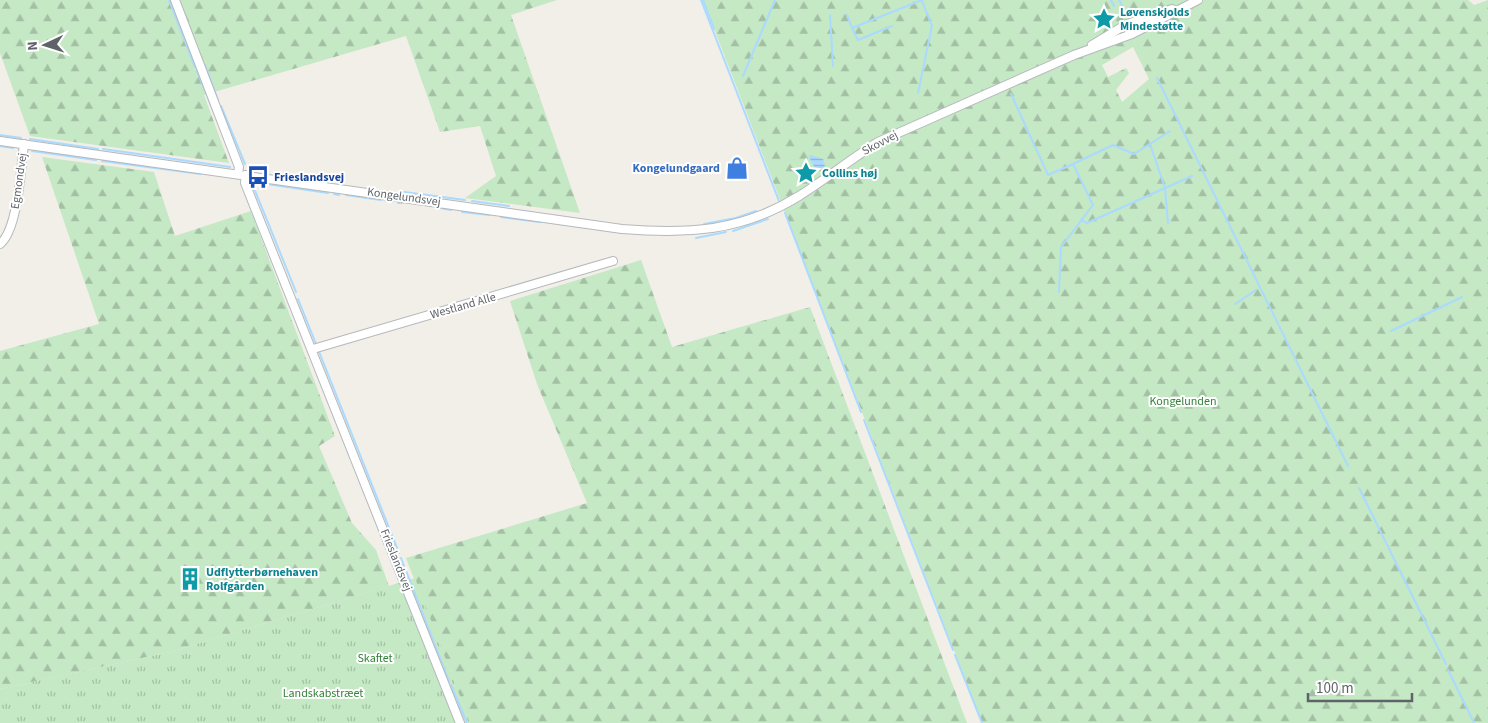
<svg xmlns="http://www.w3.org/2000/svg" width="1488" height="723" viewBox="0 0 1488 723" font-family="'Source Sans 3',sans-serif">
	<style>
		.forest { fill: url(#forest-firs); fill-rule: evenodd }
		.park { fill: url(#park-tufts) }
		.water { fill: url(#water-rules) }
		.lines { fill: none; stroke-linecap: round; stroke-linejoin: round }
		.stream { stroke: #aadaff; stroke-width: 2 }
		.minor-casing { stroke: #b5b8bc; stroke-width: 10 }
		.minor { stroke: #fff; stroke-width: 8 }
		.labels { text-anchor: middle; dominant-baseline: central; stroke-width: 4; stroke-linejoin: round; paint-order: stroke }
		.culture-label { font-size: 12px; font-weight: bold; fill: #0d838f; stroke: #fff; text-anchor: start }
		.street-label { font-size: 12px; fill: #5f6368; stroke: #fff }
		.shop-label { font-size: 12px; font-weight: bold; fill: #366cbe; stroke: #fff; text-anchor: end }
		.transit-label { font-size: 12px; font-weight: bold; fill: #164399; stroke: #fff; text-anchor: start }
		.park-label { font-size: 12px; fill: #348238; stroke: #fff }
	</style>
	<defs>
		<pattern id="forest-firs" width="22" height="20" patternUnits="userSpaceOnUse" patternTransform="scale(1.25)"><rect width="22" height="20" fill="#c5e8c5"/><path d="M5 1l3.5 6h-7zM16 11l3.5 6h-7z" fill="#a3c0a4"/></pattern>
		<pattern id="park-tufts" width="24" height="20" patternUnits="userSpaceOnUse" patternTransform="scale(1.25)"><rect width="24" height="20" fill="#c5e8c5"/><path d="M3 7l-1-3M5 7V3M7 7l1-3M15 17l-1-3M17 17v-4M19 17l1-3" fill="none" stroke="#a3c0a4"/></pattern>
		<pattern id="water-rules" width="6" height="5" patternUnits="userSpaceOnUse" patternTransform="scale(1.25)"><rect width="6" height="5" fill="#aadaff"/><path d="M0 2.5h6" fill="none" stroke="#8eb4d2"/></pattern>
	</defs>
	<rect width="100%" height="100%" fill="#f1efe8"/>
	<!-- forest -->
	<g class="forest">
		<polygon points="0,0 557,0 511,15 580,213 465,198 496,176 480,126 440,132 406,36 204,95 229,163 30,136 0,53"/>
		<path d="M 703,0 L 1468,0 L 1474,5 L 1488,0 L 1488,723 L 982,723 ZM 1133,47 L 1149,79 L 1122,102 L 1116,90 L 1129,73 L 1126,68 L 1108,77 L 1102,65 Z"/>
		<polygon points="42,157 154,172 175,236 251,211 335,436 319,446 352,523 376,550 389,586 170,652 0,689 0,351 99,324"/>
		<polygon points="641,260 672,347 810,307 967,723 470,723 406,558 587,503 537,384 510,301"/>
	</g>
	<!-- park -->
	<polygon class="park" points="415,578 470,723 0,723 0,689 170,652"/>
	<!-- water -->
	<polygon class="water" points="810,155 823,159 825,166 820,170 816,170 809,157"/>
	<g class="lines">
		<!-- stream -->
		<g class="stream">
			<polyline points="169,0 195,67"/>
			<polyline points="701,0 779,201"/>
			<polyline points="703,0 714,29"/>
			<polyline points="1111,0 1114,6"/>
			<polyline points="1119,0 1125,11"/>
			<polyline points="830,15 833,66"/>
			<polyline points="847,15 852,28"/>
			<polyline points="892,26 858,40 852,28 922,0"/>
			<polyline points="205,65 218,100"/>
			<polyline points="197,71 220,127"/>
			<polyline points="743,76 775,0"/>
			<polyline points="1157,78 1348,466"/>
			<polyline points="918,93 932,26 922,1"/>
			<polyline points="1011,94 1048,175 1073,164 1093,205 1061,247 1059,292"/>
			<polyline points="221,106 245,164"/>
			<polyline points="0,135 21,138"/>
			<polyline points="30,139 98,149"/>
			<polyline points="1150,144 1165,188 1168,223"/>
			<polyline points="0,146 13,148"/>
			<polyline points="103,149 230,167"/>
			<polyline points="32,151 96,160"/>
			<polyline points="102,161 201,174"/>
			<polyline points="1073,164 1113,145 1134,154 1170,131"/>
			<polyline points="260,183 328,193"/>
			<polyline points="254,188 296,292"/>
			<polyline points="404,192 465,200"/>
			<polyline points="334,194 339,195"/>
			<polyline points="346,195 381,200"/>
			<polyline points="386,201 392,202"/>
			<polyline points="472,201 509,206"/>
			<polyline points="398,203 403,203"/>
			<polyline points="435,207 451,210"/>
			<polyline points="462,212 490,215"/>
			<polyline points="785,213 861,412"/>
			<polyline points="501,217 540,222"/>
			<polyline points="1081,220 1087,223 1192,176"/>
			<polyline points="704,224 736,218 756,211"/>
			<polyline points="733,231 768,219"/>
			<polyline points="696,238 726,232"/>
			<polyline points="298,299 316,344"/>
			<polyline points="1235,304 1256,290"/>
			<polyline points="1391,331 1462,297"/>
			<polyline points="318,349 399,553"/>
			<polyline points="864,420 953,650"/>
			<polyline points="1359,488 1446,664"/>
			<polyline points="401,558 449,681"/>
			<polyline points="955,655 982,723"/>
			<polyline points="1448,670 1474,723"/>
			<polyline points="451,685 467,723"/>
		</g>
		<defs>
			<g id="minor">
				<polyline points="175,0 239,167 238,174"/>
				<polyline points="1092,45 1127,24 1172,9"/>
				<path d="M 0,141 L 622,229 C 688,234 741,232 799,196 C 826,179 851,159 878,142 L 1074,55 L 1132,34 L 1198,0"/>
				<polyline points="246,175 245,183 460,723"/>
				<path d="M 0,244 C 18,230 21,167 24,144"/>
				<polyline points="313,349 613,261"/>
			</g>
		</defs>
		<!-- minor casing -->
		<use href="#minor" class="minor-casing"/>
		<!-- minor -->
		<use href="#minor" class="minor"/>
	</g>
	<!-- icons -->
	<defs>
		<symbol id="sight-bare" viewBox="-9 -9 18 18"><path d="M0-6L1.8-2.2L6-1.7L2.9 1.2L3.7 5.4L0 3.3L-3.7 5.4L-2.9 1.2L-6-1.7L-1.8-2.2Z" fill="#0f9aa8" stroke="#fff" stroke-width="2.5" paint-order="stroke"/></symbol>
		<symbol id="shop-bare" viewBox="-9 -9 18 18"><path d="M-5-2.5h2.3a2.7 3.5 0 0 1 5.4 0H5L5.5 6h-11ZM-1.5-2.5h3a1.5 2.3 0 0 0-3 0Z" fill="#3f7fe0" stroke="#fff" stroke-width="2.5" paint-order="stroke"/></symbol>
		<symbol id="bus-bare" viewBox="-9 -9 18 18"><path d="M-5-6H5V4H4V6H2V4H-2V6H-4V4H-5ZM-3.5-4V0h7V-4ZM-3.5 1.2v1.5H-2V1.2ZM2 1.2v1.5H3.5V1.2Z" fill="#1a4fb4" stroke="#fff" stroke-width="2.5" paint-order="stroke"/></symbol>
		<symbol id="building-bare" viewBox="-9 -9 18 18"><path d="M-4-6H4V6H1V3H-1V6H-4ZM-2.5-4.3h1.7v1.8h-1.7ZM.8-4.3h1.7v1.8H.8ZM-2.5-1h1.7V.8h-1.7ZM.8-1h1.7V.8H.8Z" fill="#0f9aa8" stroke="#fff" stroke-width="2.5" paint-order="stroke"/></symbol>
	</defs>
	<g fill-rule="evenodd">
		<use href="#sight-bare" x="1088" y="3" width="32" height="32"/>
		<use href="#shop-bare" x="721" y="152" width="32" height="32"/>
		<use href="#sight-bare" x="790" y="157" width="32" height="32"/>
		<use href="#bus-bare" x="242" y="161" width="32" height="32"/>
		<use href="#building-bare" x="174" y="563" width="32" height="32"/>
	</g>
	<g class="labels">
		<!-- culture labels -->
		<g class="culture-label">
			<text x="1120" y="12">Løvenskjolds<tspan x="1120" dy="14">Mindestøtte</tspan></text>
			<text x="822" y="173">Collins høj</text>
			<text x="206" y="572">Udflytterbørnehaven<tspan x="206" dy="14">Rolfgården</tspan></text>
		</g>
		<!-- street labels -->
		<g class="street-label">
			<text transform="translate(880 143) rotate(-28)">Skovvej</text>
			<text transform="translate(19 181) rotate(-82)">Egmondvej</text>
			<text transform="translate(404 197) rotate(8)">Kongelundsvej</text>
			<text transform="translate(463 306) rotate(-16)">Westland Alle</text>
			<text transform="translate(396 560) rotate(68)">Frieslandsvej</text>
		</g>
		<!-- shop labels -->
		<g class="shop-label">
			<text x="720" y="168">Kongelundgaard</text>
		</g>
		<!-- transit labels -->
		<g class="transit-label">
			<text x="274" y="177">Frieslandsvej</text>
		</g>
		<!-- park labels -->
		<g class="park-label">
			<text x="1183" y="401">Kongelunden</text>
			<text x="375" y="658">Skaftet</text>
			<text x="323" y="693">Landskabstræet</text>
		</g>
	</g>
	<!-- north arrow -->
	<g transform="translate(45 45) rotate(266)" stroke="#ffffff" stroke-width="4" paint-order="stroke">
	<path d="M0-4L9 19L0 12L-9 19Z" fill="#5f6368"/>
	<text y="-8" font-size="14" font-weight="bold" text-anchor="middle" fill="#5f6368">N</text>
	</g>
	<!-- scale -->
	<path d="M1308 693v8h104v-8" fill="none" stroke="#5f6368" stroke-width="2.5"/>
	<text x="1316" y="693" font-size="15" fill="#5f6368" stroke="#ffffff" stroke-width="4" paint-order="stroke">100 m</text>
</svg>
